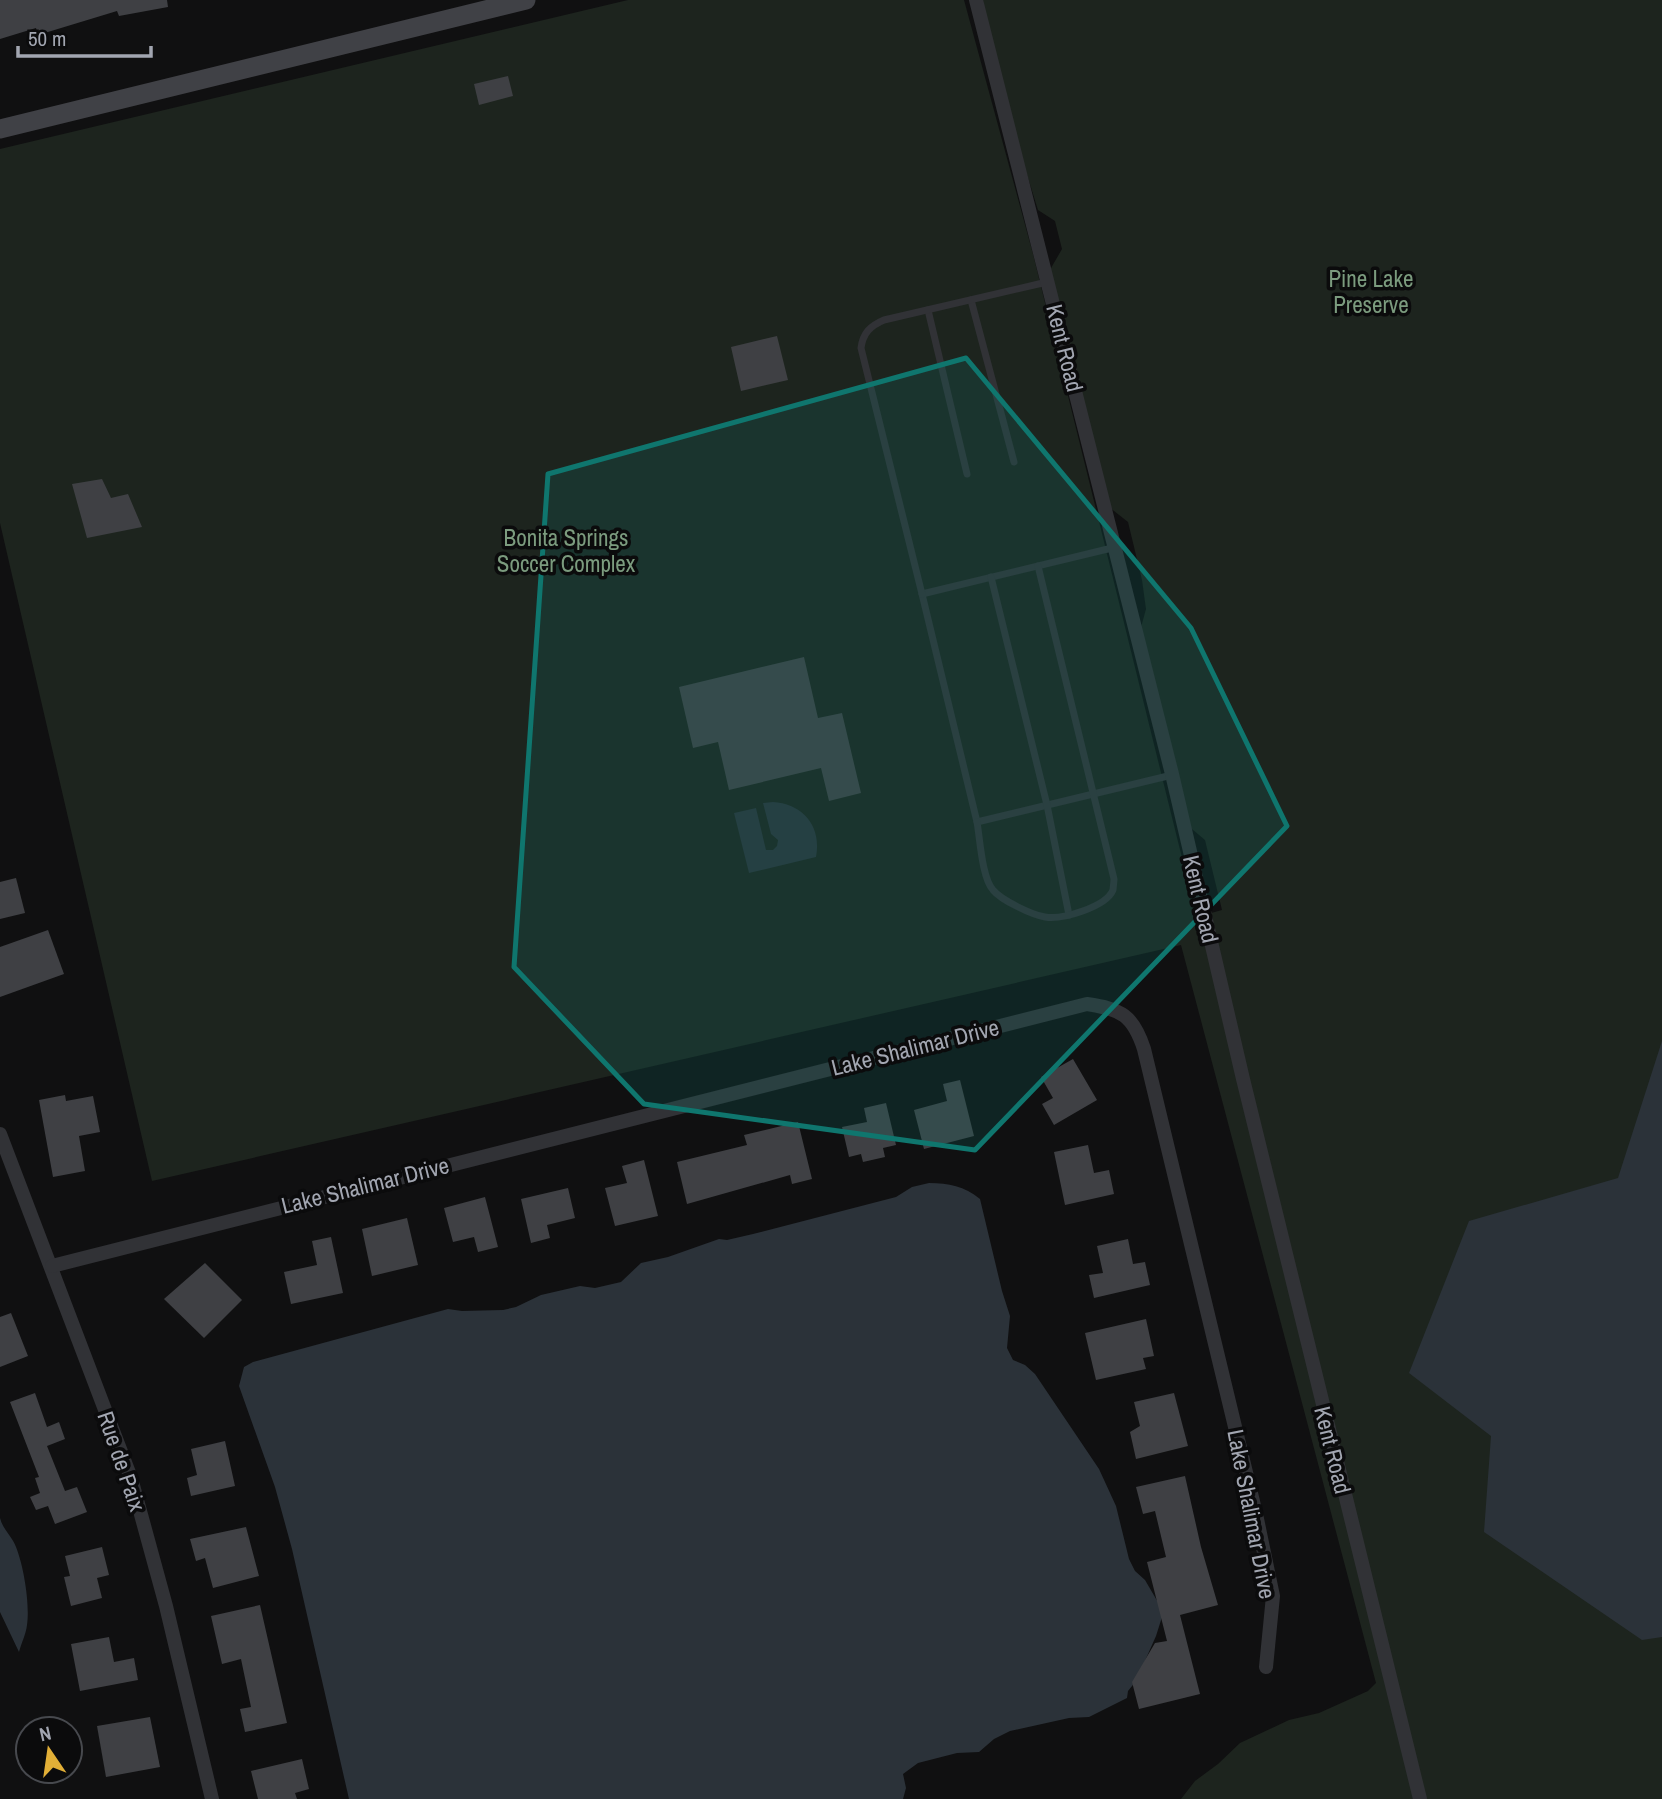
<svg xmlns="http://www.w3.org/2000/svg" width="1662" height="1799" viewBox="0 0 1662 1799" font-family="'Archivo Narrow',sans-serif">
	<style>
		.green { fill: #1d241e }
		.water { fill: #2b3239 }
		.building { fill: #3f4044 }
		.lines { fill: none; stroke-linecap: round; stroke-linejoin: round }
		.lane { stroke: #313236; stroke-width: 7 }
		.street { stroke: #313236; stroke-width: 14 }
		.secondary { stroke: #404146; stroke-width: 19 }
		.marked { fill: #0f766e; fill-opacity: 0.2; stroke: #0f766e; stroke-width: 5; stroke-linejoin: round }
		.labels { text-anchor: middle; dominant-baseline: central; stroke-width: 7; stroke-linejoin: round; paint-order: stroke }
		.park-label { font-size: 23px; fill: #7b9b7e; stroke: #0b0b0c }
		.street-label { font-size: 23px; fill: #a2a6b1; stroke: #0b0b0c }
	</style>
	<rect width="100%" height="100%" fill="#101011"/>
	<!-- green -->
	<polygon class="green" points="628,0 964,0 1033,254 1202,939 1209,937 1204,915 1222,910 1205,840 1180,819 1137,642 1146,609 1142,580 1128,522 1109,507 1047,275 1062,249 1055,221 1038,210 988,49 983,0 1662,0 1662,1799 1181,1799 1195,1781 1218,1764 1240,1743 1289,1720 1319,1713 1368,1691 1376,1683 1181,945 152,1181 0,523 0,149"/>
	<!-- water -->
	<g class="water">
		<path d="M 773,802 C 803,804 822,826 816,857 L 749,873 L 734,813 L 756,808 L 766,850 L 773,850 L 777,846 L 778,840 L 771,834 L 763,803 Z"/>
		<polygon points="1662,1041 1662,1637 1642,1640 1484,1532 1491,1436 1409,1373 1469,1221 1618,1178"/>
		<path d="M 929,1183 C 949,1183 964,1186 980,1199 L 1002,1291 L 1010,1316 L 1007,1348 L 1013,1360 L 1025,1365 L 1035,1374 L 1099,1469 L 1116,1506 L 1129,1559 L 1135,1571 L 1145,1580 L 1159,1604 L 1162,1617 L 1156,1636 L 1136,1681 L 1128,1691 L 1127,1698 L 1089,1717 L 1069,1718 L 1010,1731 L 994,1739 L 979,1752 L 957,1753 L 918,1763 L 903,1774 L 906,1788 L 903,1799 L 349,1799 L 292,1549 L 275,1487 L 239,1386 L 244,1367 L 253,1362 L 448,1309 L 462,1311 L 503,1310 L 516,1307 L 541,1295 L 580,1286 L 595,1288 L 621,1282 L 641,1263 L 668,1257 L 719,1239 L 727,1240 L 753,1234 L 896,1197 L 912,1187 Z"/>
		<path d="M 0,1518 C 3,1530 12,1536 16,1547 C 24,1567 30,1605 27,1625 C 26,1634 21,1644 19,1652 L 0,1612 Z"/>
	</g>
	<!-- building -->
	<g class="building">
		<polygon points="0,0 167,0 168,7 119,16 117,11 38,35 36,28 0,39"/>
		<polygon points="508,76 513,96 479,105 474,84"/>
		<polygon points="777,336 788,380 741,391 731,347"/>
		<polygon points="102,479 111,498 128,494 142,527 87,538 72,484"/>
		<polygon points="804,657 818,718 842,713 861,793 829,801 821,768 729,790 718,742 693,748 679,687"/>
		<polygon points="16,878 25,913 0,919 0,882"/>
		<polygon points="48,930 64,974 0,997 0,947"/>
		<polygon points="1073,1059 1097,1100 1054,1125 1042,1104 1053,1098 1041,1077"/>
		<polygon points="960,1080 974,1136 924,1149 914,1110 947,1101 943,1084"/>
		<polygon points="65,1095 66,1101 93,1096 100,1132 79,1136 85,1171 53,1177 39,1100"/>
		<polygon points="886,1103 896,1145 883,1148 885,1157 863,1162 861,1154 849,1157 842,1127 867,1122 864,1108"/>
		<polygon points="798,1122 812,1179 792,1184 790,1175 687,1204 677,1162 747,1145 744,1135"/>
		<polygon points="1088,1145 1094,1173 1109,1170 1114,1194 1065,1205 1054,1152"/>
		<polygon points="644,1160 658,1216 615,1226 605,1188 627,1183 622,1166"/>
		<polygon points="568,1188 575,1218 547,1225 550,1238 531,1243 521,1199"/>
		<polygon points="485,1197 498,1247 478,1252 474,1237 453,1242 444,1208"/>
		<polygon points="407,1218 418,1265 372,1276 362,1229"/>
		<polygon points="331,1237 343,1293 291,1304 284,1272 317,1265 312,1241"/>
		<polygon points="1128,1239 1133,1264 1145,1262 1150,1285 1094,1298 1089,1275 1103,1273 1097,1246"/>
		<polygon points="205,1263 242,1300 204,1338 164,1299"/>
		<polygon points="11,1313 28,1356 0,1367 0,1317"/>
		<polygon points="1146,1319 1154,1356 1143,1358 1146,1369 1096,1380 1085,1333"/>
		<polygon points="35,1393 47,1427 59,1422 65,1439 47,1446 65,1491 77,1487 87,1512 55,1524 48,1506 36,1510 30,1497 40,1493 35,1478 39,1477 10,1402"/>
		<polygon points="1174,1393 1188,1446 1136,1459 1130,1432 1140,1426 1134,1402"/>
		<polygon points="225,1441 235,1486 191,1496 187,1478 197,1475 191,1449"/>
		<polygon points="1185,1476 1201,1547 1218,1605 1180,1615 1200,1694 1139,1709 1132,1682 1155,1643 1167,1641 1147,1562 1166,1557 1155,1511 1143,1514 1136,1487"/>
		<polygon points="246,1527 259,1576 213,1588 205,1558 196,1561 190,1539"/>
		<polygon points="102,1547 109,1575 97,1578 102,1598 71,1606 64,1577 70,1576 65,1556"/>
		<polygon points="260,1605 287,1723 245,1732 240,1709 251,1707 241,1659 222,1664 211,1616"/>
		<polygon points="109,1637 114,1662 134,1658 138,1680 80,1691 71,1644"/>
		<polygon points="150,1717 160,1767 106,1777 97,1726"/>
		<polygon points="302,1759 309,1789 295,1793 297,1799 258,1799 251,1771"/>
	</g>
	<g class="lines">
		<!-- lane -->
		<g class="lane">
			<polyline points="971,300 1014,462"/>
			<polyline points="928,310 967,474"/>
			<polyline points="1116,547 922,594 977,822 1172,775"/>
			<polyline points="991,577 1047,805 1069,915"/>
			<path d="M 922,594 L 861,348 C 863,333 870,326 884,320 L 1047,282"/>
			<path d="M 977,822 C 980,839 982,878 993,890 C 1001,900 1032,915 1045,917 C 1062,920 1106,907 1113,890 C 1113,889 1114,881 1114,879 L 1038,566"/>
		</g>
		<!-- street -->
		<g class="street">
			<polyline points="976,0 1172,774 1243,1079 1420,1799"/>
			<polyline points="0,1134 131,1478 166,1606 212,1799"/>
			<path d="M 52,1266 L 1087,1004 C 1121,1009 1133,1015 1144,1049 L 1256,1514 L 1273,1596 L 1266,1667"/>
		</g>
		<!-- secondary -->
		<polyline class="secondary" points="0,129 526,0"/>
	</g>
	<!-- marked area -->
	<path class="marked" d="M 966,358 L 1191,628 L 1287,826 L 975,1150 L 644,1104 L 514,967 L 548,474 Z"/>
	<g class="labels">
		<!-- park labels -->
		<g class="park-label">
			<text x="1371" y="278">Pine Lake<tspan x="1371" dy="26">Preserve</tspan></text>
			<text x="566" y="537">Bonita Springs<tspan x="566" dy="26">Soccer Complex</tspan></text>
		</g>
		<!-- street labels -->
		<g class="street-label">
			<text transform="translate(1065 348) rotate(76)">Kent Road</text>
			<text transform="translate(1201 899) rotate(77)">Kent Road</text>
			<text transform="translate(915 1047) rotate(-14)">Lake Shalimar Drive</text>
			<text transform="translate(365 1185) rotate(-14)">Lake Shalimar Drive</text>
			<text transform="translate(1333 1450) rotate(76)">Kent Road</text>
			<text transform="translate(122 1461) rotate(71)">Rue de Paix</text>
			<text transform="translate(1252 1514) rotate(79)">Lake Shalimar Drive</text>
		</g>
	</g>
	<!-- north arrow -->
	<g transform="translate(49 1750) rotate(347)"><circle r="33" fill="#0b0b0c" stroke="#47494e" stroke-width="2"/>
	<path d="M0-5L12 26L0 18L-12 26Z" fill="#e2af37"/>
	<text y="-10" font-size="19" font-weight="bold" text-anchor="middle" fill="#a2a6b1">N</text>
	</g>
	<!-- scale -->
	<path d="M18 46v10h133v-10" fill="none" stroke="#a2a6b1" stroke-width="3.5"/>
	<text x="28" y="46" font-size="21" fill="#a2a6b1" stroke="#0b0b0c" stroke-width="5" paint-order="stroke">50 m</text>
</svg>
